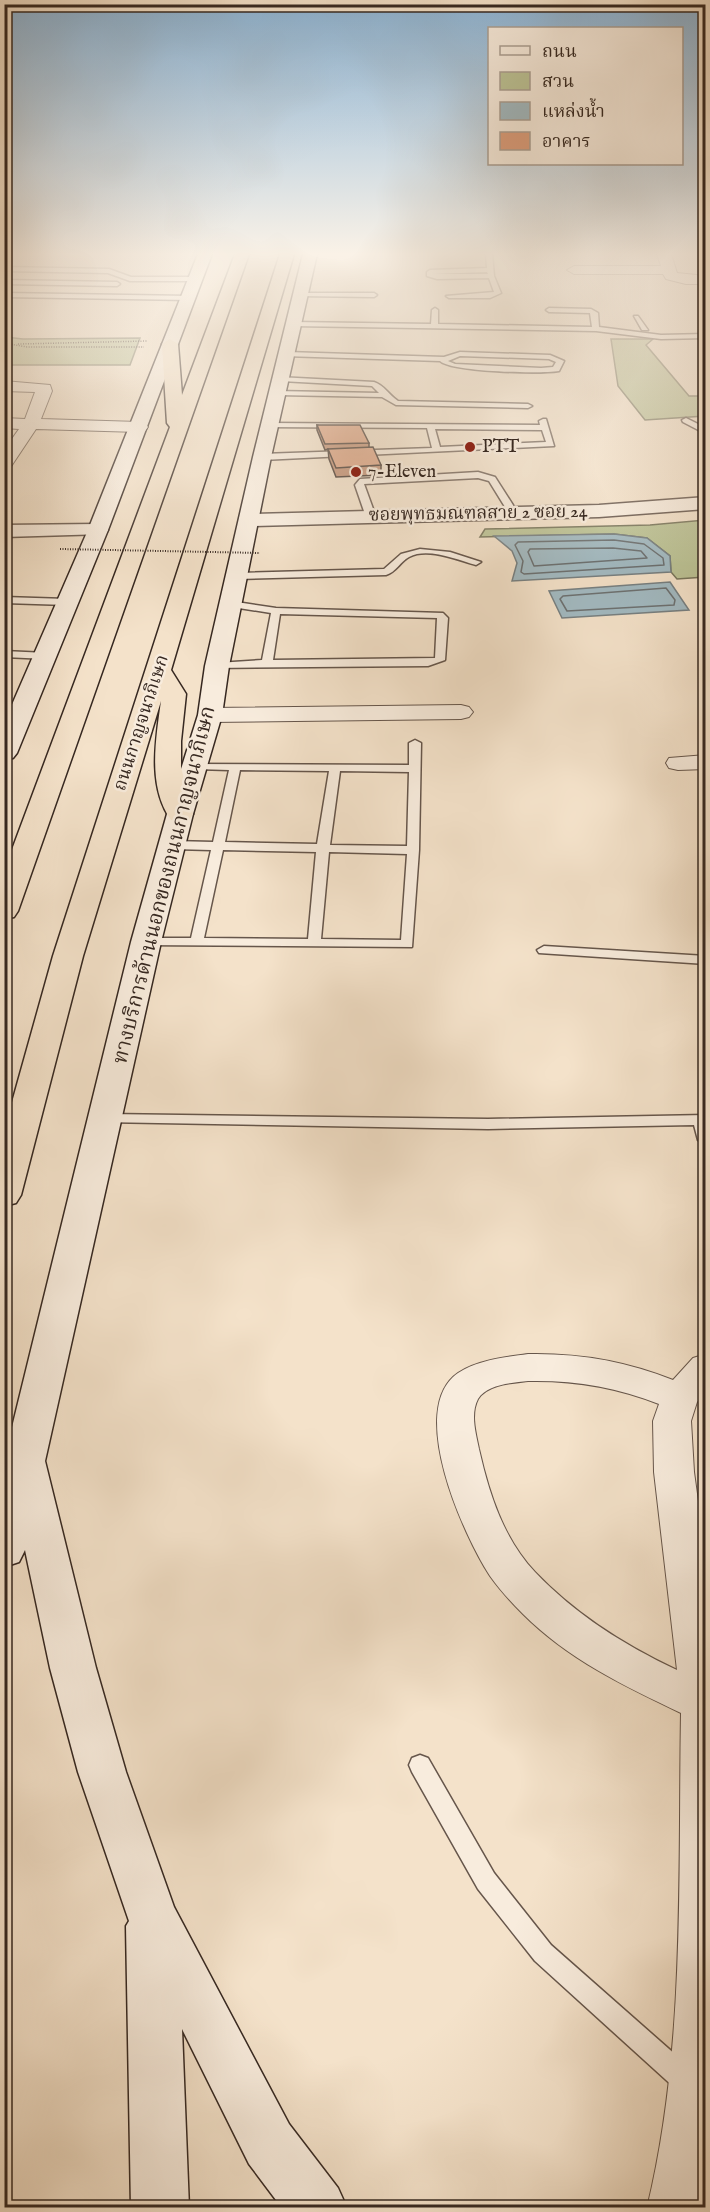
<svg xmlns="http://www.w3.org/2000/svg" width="710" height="2212" viewBox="0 0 710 2212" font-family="'IM FELL English','Noto Serif Thai',serif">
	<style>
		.green { fill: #bcc396; stroke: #79765c; stroke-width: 1.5 }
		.water { fill: #a2bac2; stroke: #778082; stroke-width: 1.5 }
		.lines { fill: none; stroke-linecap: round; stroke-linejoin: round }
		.shore { stroke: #6c7172; stroke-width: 1.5 }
		.service-casing { stroke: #66564b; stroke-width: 3 }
		.minor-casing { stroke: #66564b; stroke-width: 2 }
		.tertiary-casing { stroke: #66564b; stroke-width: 3 }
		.secondary-casing { stroke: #362821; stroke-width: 3 }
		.trunk-casing { stroke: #362821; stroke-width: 3 }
		.path { stroke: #362821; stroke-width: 1.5; stroke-dasharray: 1 1.5; stroke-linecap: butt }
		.service { fill: #f8ecdd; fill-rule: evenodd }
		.minor { fill: #f8ecdd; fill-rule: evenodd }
		.tertiary { fill: #f8ecdd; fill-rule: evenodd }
		.secondary { fill: #f8ecdd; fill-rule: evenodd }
		.trunk { fill: #f4e2ca; fill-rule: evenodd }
		.path-bridge { stroke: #362821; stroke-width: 2; stroke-dasharray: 1 1.5; stroke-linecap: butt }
		.wall { fill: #be886b; stroke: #362821; stroke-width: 1.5 }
		.building { fill: #dd9e7c; stroke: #362821; stroke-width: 1.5 }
		.poi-dot { fill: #8f2418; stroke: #f8ecdd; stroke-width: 2 }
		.labels { text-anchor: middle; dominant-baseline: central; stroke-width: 5; stroke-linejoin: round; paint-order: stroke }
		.far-poi-label { font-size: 18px; fill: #362821; stroke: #f8ecdd; text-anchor: start }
		.far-street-label { font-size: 18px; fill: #362821; stroke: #f8ecdd }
		.street-label { font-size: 21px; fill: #362821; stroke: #f8ecdd }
	</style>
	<rect width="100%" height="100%" fill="#f4e2ca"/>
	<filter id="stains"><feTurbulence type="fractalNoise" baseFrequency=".00333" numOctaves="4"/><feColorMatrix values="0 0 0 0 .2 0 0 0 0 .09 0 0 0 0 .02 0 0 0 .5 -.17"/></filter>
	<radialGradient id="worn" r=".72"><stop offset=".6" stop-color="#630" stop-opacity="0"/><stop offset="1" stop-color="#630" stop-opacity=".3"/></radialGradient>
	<!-- green -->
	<g class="green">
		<polygon points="5,337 23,339 140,338 130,365 5,365"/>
		<polygon points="611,339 653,339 646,345 689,396 705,396 705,416 645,420 618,386"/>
		<polygon points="705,520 705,577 677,579 671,572 670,556 647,538 614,534 480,537 485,529 650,525"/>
	</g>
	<!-- water -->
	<g class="water">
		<polygon points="614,534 647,538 670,556 671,572 512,581 517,563 512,551 494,536"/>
		<polygon points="670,582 689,610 562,618 549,591"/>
	</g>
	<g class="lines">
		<!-- shore -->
		<g class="shore">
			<polygon points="614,540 644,544 663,558 664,565 524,574 521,572 523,561 515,545 518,542"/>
			<polygon points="613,548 641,551 647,558 534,566 528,552 530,549"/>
			<polygon points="666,588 675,600 674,605 567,611 560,599 563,596"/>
		</g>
		<defs>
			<g id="service">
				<path d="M 486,254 L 492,254 L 494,276 L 501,293 L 490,298 L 449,298 L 446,296 L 494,292 L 489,278 L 437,279 L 427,276 L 427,272 L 430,270 L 487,268 ZM 487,272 L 488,274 L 433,274 Z"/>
				<polygon points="4,267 109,269 131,277 196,277 199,279 196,281 130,281 108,273 4,271"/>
				<polygon points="4,280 117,282 120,284 117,286 4,284"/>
				<polygon points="4,293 189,296 192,298 189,300 4,297"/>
				<polygon points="300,293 374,293 377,295 374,297 298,296"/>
				<polygon points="435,308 438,310 438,324 592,327 590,313 549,312 546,310 549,308 591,309 598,313 599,327 661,335 706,334 706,338 661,339 596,331 293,326 289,324 293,322 431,324 432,310"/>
				<polygon points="634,316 638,316 648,330 642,330"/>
				<path d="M 287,352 L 444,357 L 460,352 L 550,355 L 564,361 L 559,371 C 540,374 451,372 440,361 L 284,356 ZM 460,356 L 549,359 L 556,362 L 553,367 L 541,368 L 455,364 L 448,361 Z"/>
				<path d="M 278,377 L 374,382 C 384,385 389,395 398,401 L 528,404 L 532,406 L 528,408 L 396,405 L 382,397 L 278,395 L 274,393 L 275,391 L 379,393 L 372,386 L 281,381 L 278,381 Z"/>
				<polygon points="686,418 706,428 706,434 683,422 682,420"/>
				<path d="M 543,419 L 546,419 L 554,446 L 262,460 L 258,457 L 262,454 L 432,448 L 427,428 L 266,427 L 265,425 L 269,423 L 540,425 L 539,421 ZM 435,429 L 542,430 L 546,442 L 440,447 Z"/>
				<polygon points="478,472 495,477 518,513 516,515 510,515 489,481 478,478 364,484 376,517 371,520 366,517 355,485 360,479"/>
				<path d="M 420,549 L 450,552 L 481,562 L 476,565 C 457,560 428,547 409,557 C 400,562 396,572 386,575 L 238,579 L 233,576 L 238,573 L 384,569 L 401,554 Z"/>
				<polygon points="4,597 67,599 72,602 67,605 4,603"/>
				<path d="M 230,601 L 276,608 L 443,613 L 448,618 L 445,660 L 428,666 L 213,668 L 212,666 L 217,663 L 262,660 L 271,613 L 226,606 L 226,602 ZM 280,614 L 437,618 L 435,658 L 273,660 Z"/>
				<polygon points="4,651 47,653 52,656 47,659 4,657"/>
				<path d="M 415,740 L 421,743 L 419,850 L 412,947 L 141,945 L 139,942 L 146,938 L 191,938 L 211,850 L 173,849 L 167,845 L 173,841 L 213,842 L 229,770 L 195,769 L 191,768 L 191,764 L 409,765 L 409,743 ZM 240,770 L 329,771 L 317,844 L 225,842 ZM 340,771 L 409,772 L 407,846 L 330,845 ZM 223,850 L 316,852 L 308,939 L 204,938 ZM 329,852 L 407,854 L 401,940 L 321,939 Z"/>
				<polygon points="544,946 706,956 706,964 539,953 537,950"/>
				<polygon points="107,1114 488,1119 706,1115 706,1145 698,1140 694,1125 488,1129 102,1122 99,1119"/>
				<polygon points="420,1755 428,1758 494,1873 551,1945 694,2071 697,2080 694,2089 685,2092 676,2089 535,1961 478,1889 412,1772 409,1765 412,1758"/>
			</g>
			<g id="minor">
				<polygon points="657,254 671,254 677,273 706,276 706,284 686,284 666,279 663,274 574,274 567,270 574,266 661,266"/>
				<polygon points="4,381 50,385 52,391 41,419 139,422 145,423 148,427 145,431 139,432 36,429 10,468 4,469 4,450 19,429 4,428 4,418 25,419 35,392 4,391"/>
				<polygon points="461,705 469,707 473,712 469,717 461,719 210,722 202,720 198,715 202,710 210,708"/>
				<polygon points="706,755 706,769 678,770 669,768 666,763 669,758"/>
				<path d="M 528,1354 C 579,1353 626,1361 673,1380 L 693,1358 L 706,1354 L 706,1392 L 697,1402 L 691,1421 L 694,1472 L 706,1559 L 706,2190 L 702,2208 L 647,2208 C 686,2047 678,1877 681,1713 C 624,1686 568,1659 523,1614 C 511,1602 500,1590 490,1576 C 464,1536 406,1409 458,1373 C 477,1360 506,1357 528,1354 ZM 528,1381 C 574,1380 616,1387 659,1404 L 653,1421 L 654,1472 L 677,1670 C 624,1645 576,1615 535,1572 C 503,1538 489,1493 479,1449 C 476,1434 470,1414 478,1399 C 487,1384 512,1383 528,1381 Z"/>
			</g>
			<g id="tertiary">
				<polygon points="706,497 706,509 599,517 250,526 243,524 240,520 243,516 250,514 599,505"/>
				<polygon points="98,524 105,526 108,530 105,534 4,537 4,525"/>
			</g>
			<g id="secondary">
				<polygon points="198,254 212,254 108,530 17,753 13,758 4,760 4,723 88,530"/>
				<polygon points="303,254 317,254 271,457 229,666 222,715 193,814 161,942 45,1461 96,1668 126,1772 174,1907 289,2124 338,2188 347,2208 282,2208 249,2164 182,2029 189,2208 131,2208 126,1926 129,1921 78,1772 50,1668 25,1550 19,1562 4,1567 4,1460 131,942 167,814 198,715 205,666 253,457"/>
			</g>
			<g id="trunk">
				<polygon points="235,254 249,254 18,911 14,917 4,919 4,871 170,427 167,423 162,344 170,339 178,344 182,395"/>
				<path d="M 280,254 L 294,254 L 171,670 L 186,694 L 181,741 L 181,767 L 193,814 L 189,820 L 180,822 L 171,820 C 147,786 156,739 161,701 L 83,956 L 21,1195 L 16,1203 L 4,1206 L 4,1131 L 53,956 Z"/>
			</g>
		</defs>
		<!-- service casing -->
		<use href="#service" class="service-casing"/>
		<!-- minor casing -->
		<use href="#minor" class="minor-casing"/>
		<!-- tertiary casing -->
		<use href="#tertiary" class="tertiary-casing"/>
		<!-- secondary casing -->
		<use href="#secondary" class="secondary-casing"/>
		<!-- trunk casing -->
		<use href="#trunk" class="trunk-casing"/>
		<!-- path -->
		<g class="path">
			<polyline points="4,343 27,347 144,347"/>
			<polyline points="18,344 148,341"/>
		</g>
		<!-- service -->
		<use href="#service" class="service"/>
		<!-- minor -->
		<use href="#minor" class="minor"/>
		<!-- tertiary -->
		<use href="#tertiary" class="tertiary"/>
		<!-- secondary -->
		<use href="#secondary" class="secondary"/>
		<!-- trunk -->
		<use href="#trunk" class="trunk"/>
		<!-- path-bridge -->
		<polyline class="path-bridge" points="60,549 260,553"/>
	</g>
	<!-- wall -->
	<polygon class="wall" points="317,425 369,443 369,447 381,465 381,475 336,477 329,459 328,449 325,450 317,430"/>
	<!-- building -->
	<g class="building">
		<polygon points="317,425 360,425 369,443 325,444"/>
		<polygon points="373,447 381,465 336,468 328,449"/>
	</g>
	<!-- sky -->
	<linearGradient id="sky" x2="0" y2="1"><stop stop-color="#8cb6d9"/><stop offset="0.45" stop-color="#faf2e7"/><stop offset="1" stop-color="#faf2e7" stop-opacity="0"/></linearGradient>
	<rect width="710" height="564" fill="url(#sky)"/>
	<!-- markers -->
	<g class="poi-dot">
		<circle cx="470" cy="447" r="6"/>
		<circle cx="356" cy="472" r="6"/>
	</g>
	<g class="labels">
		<!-- far-poi labels -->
		<g class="far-poi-label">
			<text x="482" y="447">PTT</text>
			<text x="368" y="472">7-Eleven</text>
		</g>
		<!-- far-street labels -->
		<g class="far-street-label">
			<text transform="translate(478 514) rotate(-1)">ซอยพุทธมณฑลสาย 2 ซอย 24</text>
			<text transform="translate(142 723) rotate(-72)">ถนนกาญจนาภิเษก</text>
		</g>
		<!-- street labels -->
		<g class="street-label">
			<text transform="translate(165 885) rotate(-76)">ทางบริการด้านนอกของถนนกาญจนาภิเษก</text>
		</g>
	</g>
	<!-- margin -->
	<rect width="710" height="2212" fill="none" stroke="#f4e2ca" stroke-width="24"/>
	<rect x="6" y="6" width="698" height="2200" fill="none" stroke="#362821" stroke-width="3"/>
	<rect x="12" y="12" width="686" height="2188" fill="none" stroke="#362821" stroke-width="1.5"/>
	<!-- legend -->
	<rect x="488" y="27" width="195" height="138" fill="#f8ecdd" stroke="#aa9e92" stroke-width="1.5"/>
	<rect x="500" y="46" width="30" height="9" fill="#f8ecdd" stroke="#aa9e92" stroke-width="1.5"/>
	<text x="542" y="57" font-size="18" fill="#362821">ถนน</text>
	<rect x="500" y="72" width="30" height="18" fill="#bcc396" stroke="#aa9e92" stroke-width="1.5"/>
	<text x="542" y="87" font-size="18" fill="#362821">สวน</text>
	<rect x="500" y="102" width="30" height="18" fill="#a2bac2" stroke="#aa9e92" stroke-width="1.5"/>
	<text x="542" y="117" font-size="18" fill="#362821">แหล่งน้ำ</text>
	<rect x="500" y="132" width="30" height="18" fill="#dd9e7c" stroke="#aa9e92" stroke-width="1.5"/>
	<text x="542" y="147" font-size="18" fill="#362821">อาคาร</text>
	<rect width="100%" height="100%" filter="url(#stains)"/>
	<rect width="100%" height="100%" fill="url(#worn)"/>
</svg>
